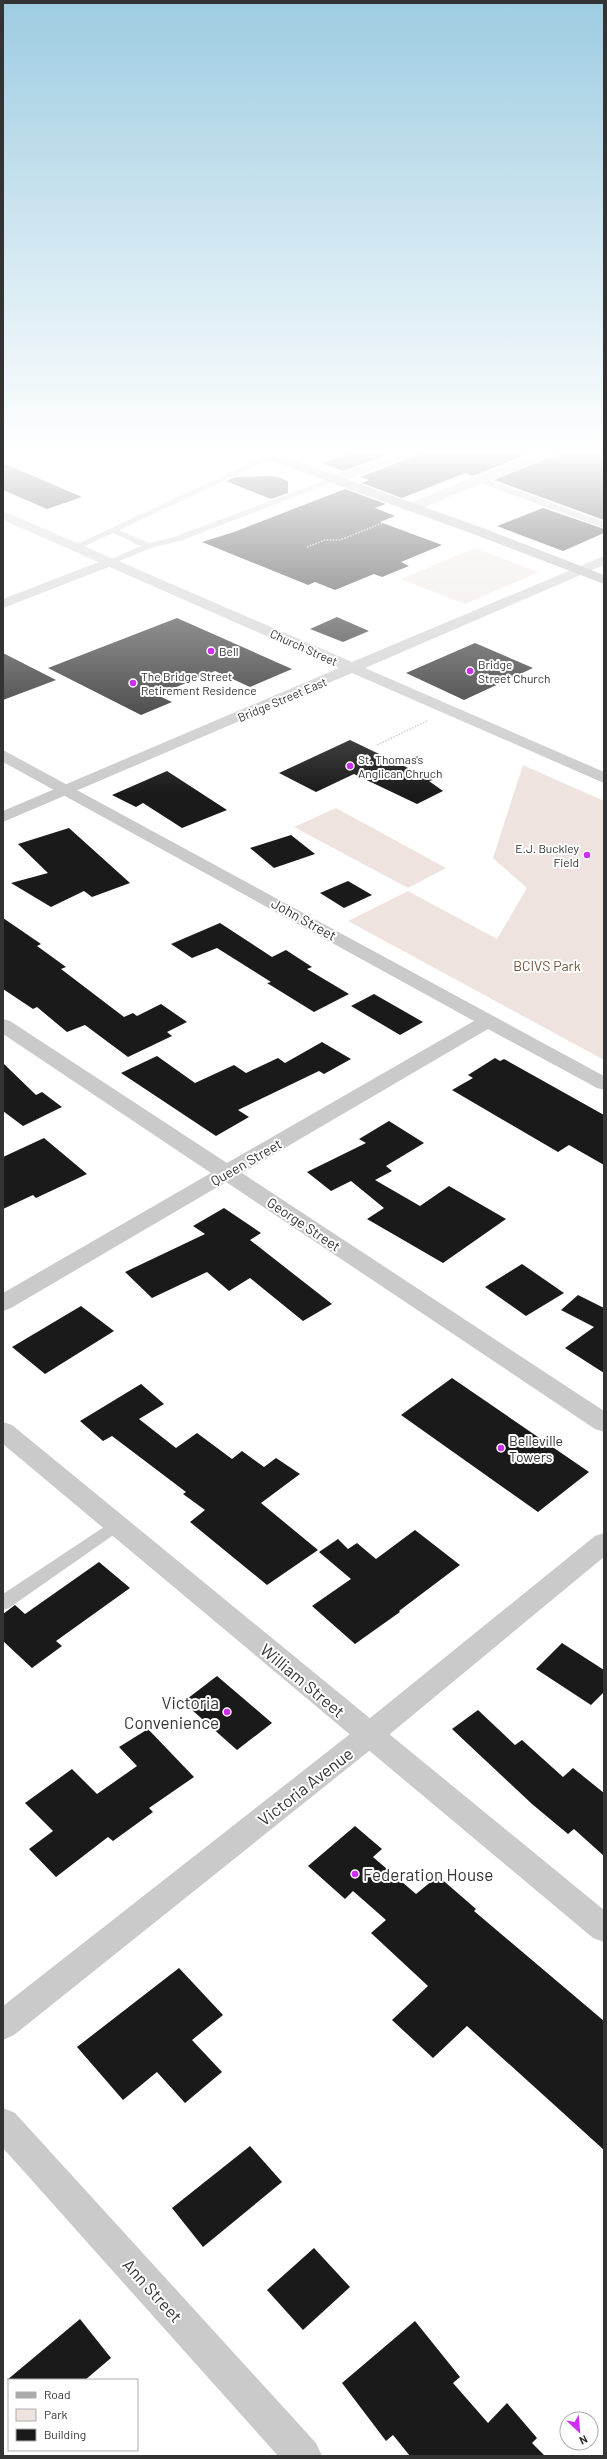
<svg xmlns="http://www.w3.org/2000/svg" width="607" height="2459" viewBox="0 0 607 2459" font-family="Barlow,sans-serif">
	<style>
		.green { fill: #eee3de }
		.building { fill: #1a1a1a }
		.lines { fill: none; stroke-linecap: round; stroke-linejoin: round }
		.path { stroke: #c3c3c3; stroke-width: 1.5; stroke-dasharray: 1.5 1.5; stroke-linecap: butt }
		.service { fill: #cacaca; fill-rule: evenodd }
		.minor { fill: #cacaca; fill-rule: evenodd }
		.tertiary { fill: #cacaca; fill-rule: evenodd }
		.primary { fill: #ababab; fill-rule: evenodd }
		.poi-dot { fill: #cd2ff0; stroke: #fff; stroke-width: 1.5 }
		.labels { text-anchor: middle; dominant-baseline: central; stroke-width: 4; stroke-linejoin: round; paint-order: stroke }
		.far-street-label { font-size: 12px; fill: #333; stroke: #fff }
		.far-poi-label { font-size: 12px; fill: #333; stroke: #fff; text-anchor: start }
		.street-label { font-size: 14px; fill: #333; stroke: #fff }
		.park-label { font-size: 14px; fill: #73533c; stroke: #fff }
		.poi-label { font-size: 14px; fill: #333; stroke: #fff; text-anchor: start }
		.near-street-label { font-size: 17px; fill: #333; stroke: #fff }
		.near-poi-label { font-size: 17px; fill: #333; stroke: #fff; text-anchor: end }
	</style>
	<rect width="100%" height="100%" fill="#fff"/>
	<!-- green -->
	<g class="green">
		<polygon points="475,548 539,572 465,604 401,579"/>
		<polygon points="523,765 604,801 604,1060 348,921 408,891 497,939 527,888 493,858"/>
		<polygon points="336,808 446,868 408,888 294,827"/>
	</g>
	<!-- building -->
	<g class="building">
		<polygon points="358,450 400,450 343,471 322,463"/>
		<polygon points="423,450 538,450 473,476 465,473 402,498 362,483 369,480 360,477 421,454"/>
		<polygon points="560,450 604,450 604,520 494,480 558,454"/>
		<polygon points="3,463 82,497 47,509 3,490"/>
		<polygon points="275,476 288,481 288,493 271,499 226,481 237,477"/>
		<polygon points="345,489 386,504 375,508 395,516 380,522 442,545 401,562 409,566 382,577 374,574 335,590 315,582 308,585 202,542 234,532"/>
		<polygon points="543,508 604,529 604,533 563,551 497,526"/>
		<polygon points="337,617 369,631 343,642 310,629"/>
		<polygon points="177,618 292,669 250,687 215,671 157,695 172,702 141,715 48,668"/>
		<polygon points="475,643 533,668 464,700 406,673"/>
		<polygon points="3,653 56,680 3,700"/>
		<polygon points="350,740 433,780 429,781 443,791 417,804 354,774 316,792 279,773"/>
		<polygon points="167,771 227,810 182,828 143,803 136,807 112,795"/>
		<polygon points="69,828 130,883 92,897 84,891 51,907 11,883 48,873 18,844"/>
		<polygon points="291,835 315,854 274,868 250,848"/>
		<polygon points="348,881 372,895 344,908 320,893"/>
		<polygon points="3,918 41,944 37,946 66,967 61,969 124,1017 133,1013 137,1016 161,1004 187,1022 167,1032 172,1036 128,1057 85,1025 67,1032 37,1007 33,1009 3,989"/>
		<polygon points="220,923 272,957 286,950 312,967 307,969 349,994 314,1012 267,983 271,982 217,948 192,958 171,944"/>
		<polygon points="374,994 423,1022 400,1035 351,1006"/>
		<polygon points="322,1042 351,1059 324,1074 319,1071 238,1110 249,1117 216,1136 121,1073 157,1056 195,1083 234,1065 246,1073 278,1058 285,1063"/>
		<polygon points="495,1058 500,1061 504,1059 604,1115 604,1165 569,1145 558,1152 452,1090 473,1078 468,1075"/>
		<polygon points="3,1063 36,1095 42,1092 62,1107 23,1126 3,1111"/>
		<polygon points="389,1121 424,1143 386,1166 392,1171 375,1180 420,1206 449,1186 506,1219 443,1263 367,1219 384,1208 351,1181 331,1191 307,1172 366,1143 359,1139"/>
		<polygon points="44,1138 87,1174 36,1198 33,1195 3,1209 3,1157"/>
		<polygon points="224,1208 261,1233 250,1240 332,1304 303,1321 250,1278 229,1291 207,1272 152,1298 125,1272 205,1234 193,1226"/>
		<polygon points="522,1264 564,1293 526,1316 485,1287"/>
		<polygon points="578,1295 604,1308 604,1373 565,1348 594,1327 561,1310"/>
		<polygon points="81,1306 114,1331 45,1374 12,1347"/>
		<polygon points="452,1378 519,1424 589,1472 538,1512 401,1415"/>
		<polygon points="141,1384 164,1404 139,1419 176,1448 197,1433 232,1459 242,1451 264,1467 276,1458 300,1474 261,1503 318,1550 267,1585 190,1522 205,1510 183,1494 186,1492 112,1436 103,1441 80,1421"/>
		<polygon points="415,1530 460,1565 399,1611 400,1612 355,1644 312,1606 351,1579 319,1552 338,1539 348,1549 357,1543 376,1559"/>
		<polygon points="99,1562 130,1588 56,1641 62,1646 32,1668 3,1641 3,1614 15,1605 25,1614"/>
		<polygon points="562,1643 604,1670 604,1692 591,1705 536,1669"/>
		<polygon points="217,1676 272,1723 237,1750 183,1702"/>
		<polygon points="478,1710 515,1745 522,1740 563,1777 573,1768 604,1793 604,1856 574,1829 568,1834 532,1804 452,1729"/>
		<polygon points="148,1729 194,1777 149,1808 153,1812 113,1841 108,1837 56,1877 29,1849 53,1831 25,1803 72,1769 97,1794 137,1766 119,1747"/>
		<polygon points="355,1826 382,1849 373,1857 416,1894 438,1876 476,1909 474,1911 604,2021 604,2150 467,2026 433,2058 392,2020 428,1986 371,1933 386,1920 353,1891 345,1899 308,1866"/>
		<polygon points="179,1968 223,2015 192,2040 222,2072 185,2103 157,2072 123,2100 77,2047"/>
		<polygon points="250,2146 282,2182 203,2247 172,2208"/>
		<polygon points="314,2248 350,2287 303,2330 267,2290"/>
		<polygon points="80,2319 111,2358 85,2380 7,2380"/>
		<polygon points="415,2321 460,2377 453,2383 488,2423 507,2403 537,2438 532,2443 545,2456 410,2456 393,2435 386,2441 342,2383"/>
	</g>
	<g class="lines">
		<!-- path -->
		<g class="path">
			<polyline points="307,547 325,540 340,540 390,520"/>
			<polyline points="377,745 427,721"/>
		</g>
		<!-- service -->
		<g class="service">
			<polygon points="268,455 275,457 119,530 149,543 174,537 331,478 338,480 180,541 151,548 112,564 105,562 141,546 113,533 78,549 71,547"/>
			<polygon points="477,478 483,478 604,522 604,528 477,482"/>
			<polygon points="116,1519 122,1521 124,1525 122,1529 9,1608 3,1610 3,1594"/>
		</g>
		<!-- minor -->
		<g class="minor">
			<polygon points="404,450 422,450 420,453 339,483 329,483 328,480 329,477"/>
			<polygon points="542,450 559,450 557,453 415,511 405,511 403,508 405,505"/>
			<polygon points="109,558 114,559 116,562 114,565 3,608 3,599"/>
			<polygon points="3,750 604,1076 604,1090 597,1088 488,1029 242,1173 604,1411 604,1432 595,1429 226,1182 11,1308 3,1311 3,1293 211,1173 3,1034 3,1019 10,1021 227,1163 474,1021 3,762"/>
			<polygon points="3,1422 12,1425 604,1910 604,1942 593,1938 3,1444"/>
			<polygon points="3,2108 15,2113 316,2443 322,2456 278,2456 3,2148"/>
		</g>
		<!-- tertiary -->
		<g class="tertiary">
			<polygon points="3,511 352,662 604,556 604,565 365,668 604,772 604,783 352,673 3,822 3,811 339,668 3,520"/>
			<polygon points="604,1533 604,1557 379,1743 14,2035 3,2040 3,2006 359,1727 595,1536"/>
		</g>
		<!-- primary -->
		<polygon class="primary" points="247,450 265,450 483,528 604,575 604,584 473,534 249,453"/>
	</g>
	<!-- sky -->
	<linearGradient id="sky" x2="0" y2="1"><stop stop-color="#9dcce1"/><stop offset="0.57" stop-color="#fff"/><stop offset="1" stop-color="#fff" stop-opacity="0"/></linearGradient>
	<rect width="607" height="794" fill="url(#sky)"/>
	<!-- markers -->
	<g class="poi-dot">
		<circle cx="211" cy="651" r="4"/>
		<circle cx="470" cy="671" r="4"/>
		<circle cx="133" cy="683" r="4"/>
		<circle cx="350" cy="766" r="4"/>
		<circle cx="587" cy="855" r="4"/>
		<circle cx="501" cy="1448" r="4"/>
		<circle cx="227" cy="1712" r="4"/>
		<circle cx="355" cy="1874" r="4"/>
	</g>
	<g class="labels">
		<!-- far-street labels -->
		<g class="far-street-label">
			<text transform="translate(304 647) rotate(24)">Church Street</text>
			<text transform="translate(282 699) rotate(-23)">Bridge Street East</text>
		</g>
		<!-- far-poi labels -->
		<g class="far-poi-label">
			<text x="219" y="651">Bell</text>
			<text x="478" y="664">Bridge<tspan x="478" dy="14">Street Church</tspan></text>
			<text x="141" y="676">The Bridge Street<tspan x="141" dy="14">Retirement Residence</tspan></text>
			<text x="358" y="759">St. Thomas's<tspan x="358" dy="14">Anglican Chruch</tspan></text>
			<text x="579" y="848" text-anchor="end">E.J. Buckley<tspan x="579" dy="14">Field</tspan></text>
		</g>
		<!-- street labels -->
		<g class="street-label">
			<text transform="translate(304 919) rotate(29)">John Street</text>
			<text transform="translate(246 1162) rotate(-30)">Queen Street</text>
			<text transform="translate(304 1224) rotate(34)">George Street</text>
		</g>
		<!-- park labels -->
		<g class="park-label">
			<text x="547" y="965">BCIVS Park</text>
		</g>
		<!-- poi labels -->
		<g class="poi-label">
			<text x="509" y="1440">Belleville<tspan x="509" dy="16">Towers</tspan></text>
		</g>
		<!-- near-street labels -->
		<g class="near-street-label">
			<text transform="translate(303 1680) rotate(40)">William Street</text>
			<text transform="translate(305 1786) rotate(-38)">Victoria Avenue</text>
			<text transform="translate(153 2290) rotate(48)">Ann Street</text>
		</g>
		<!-- near-poi labels -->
		<g class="near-poi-label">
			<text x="219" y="1702">Victoria<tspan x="219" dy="20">Convenience</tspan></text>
			<text x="363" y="1874" text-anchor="start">Federation House</text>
		</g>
	</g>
	<!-- border -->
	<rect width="607" height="2459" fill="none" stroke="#333333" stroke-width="8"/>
	<!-- legend -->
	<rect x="8" y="2379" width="130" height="72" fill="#ffffff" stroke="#adadad"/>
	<rect x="16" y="2392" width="20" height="6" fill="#ababab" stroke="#adadad"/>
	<text x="44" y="2399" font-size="12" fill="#333333">Road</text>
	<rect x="16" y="2409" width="20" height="12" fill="#eee3de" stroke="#adadad"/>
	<text x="44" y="2419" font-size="12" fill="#333333">Park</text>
	<rect x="16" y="2429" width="20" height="12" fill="#1a1a1a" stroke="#adadad"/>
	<text x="44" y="2439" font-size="12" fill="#333333">Building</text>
	<!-- north arrow -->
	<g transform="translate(579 2431) rotate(154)"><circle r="19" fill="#ffffff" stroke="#adadad"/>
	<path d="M0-3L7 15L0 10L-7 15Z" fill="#cd2ff0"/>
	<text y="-6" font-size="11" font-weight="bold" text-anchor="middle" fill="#333333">N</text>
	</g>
</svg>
